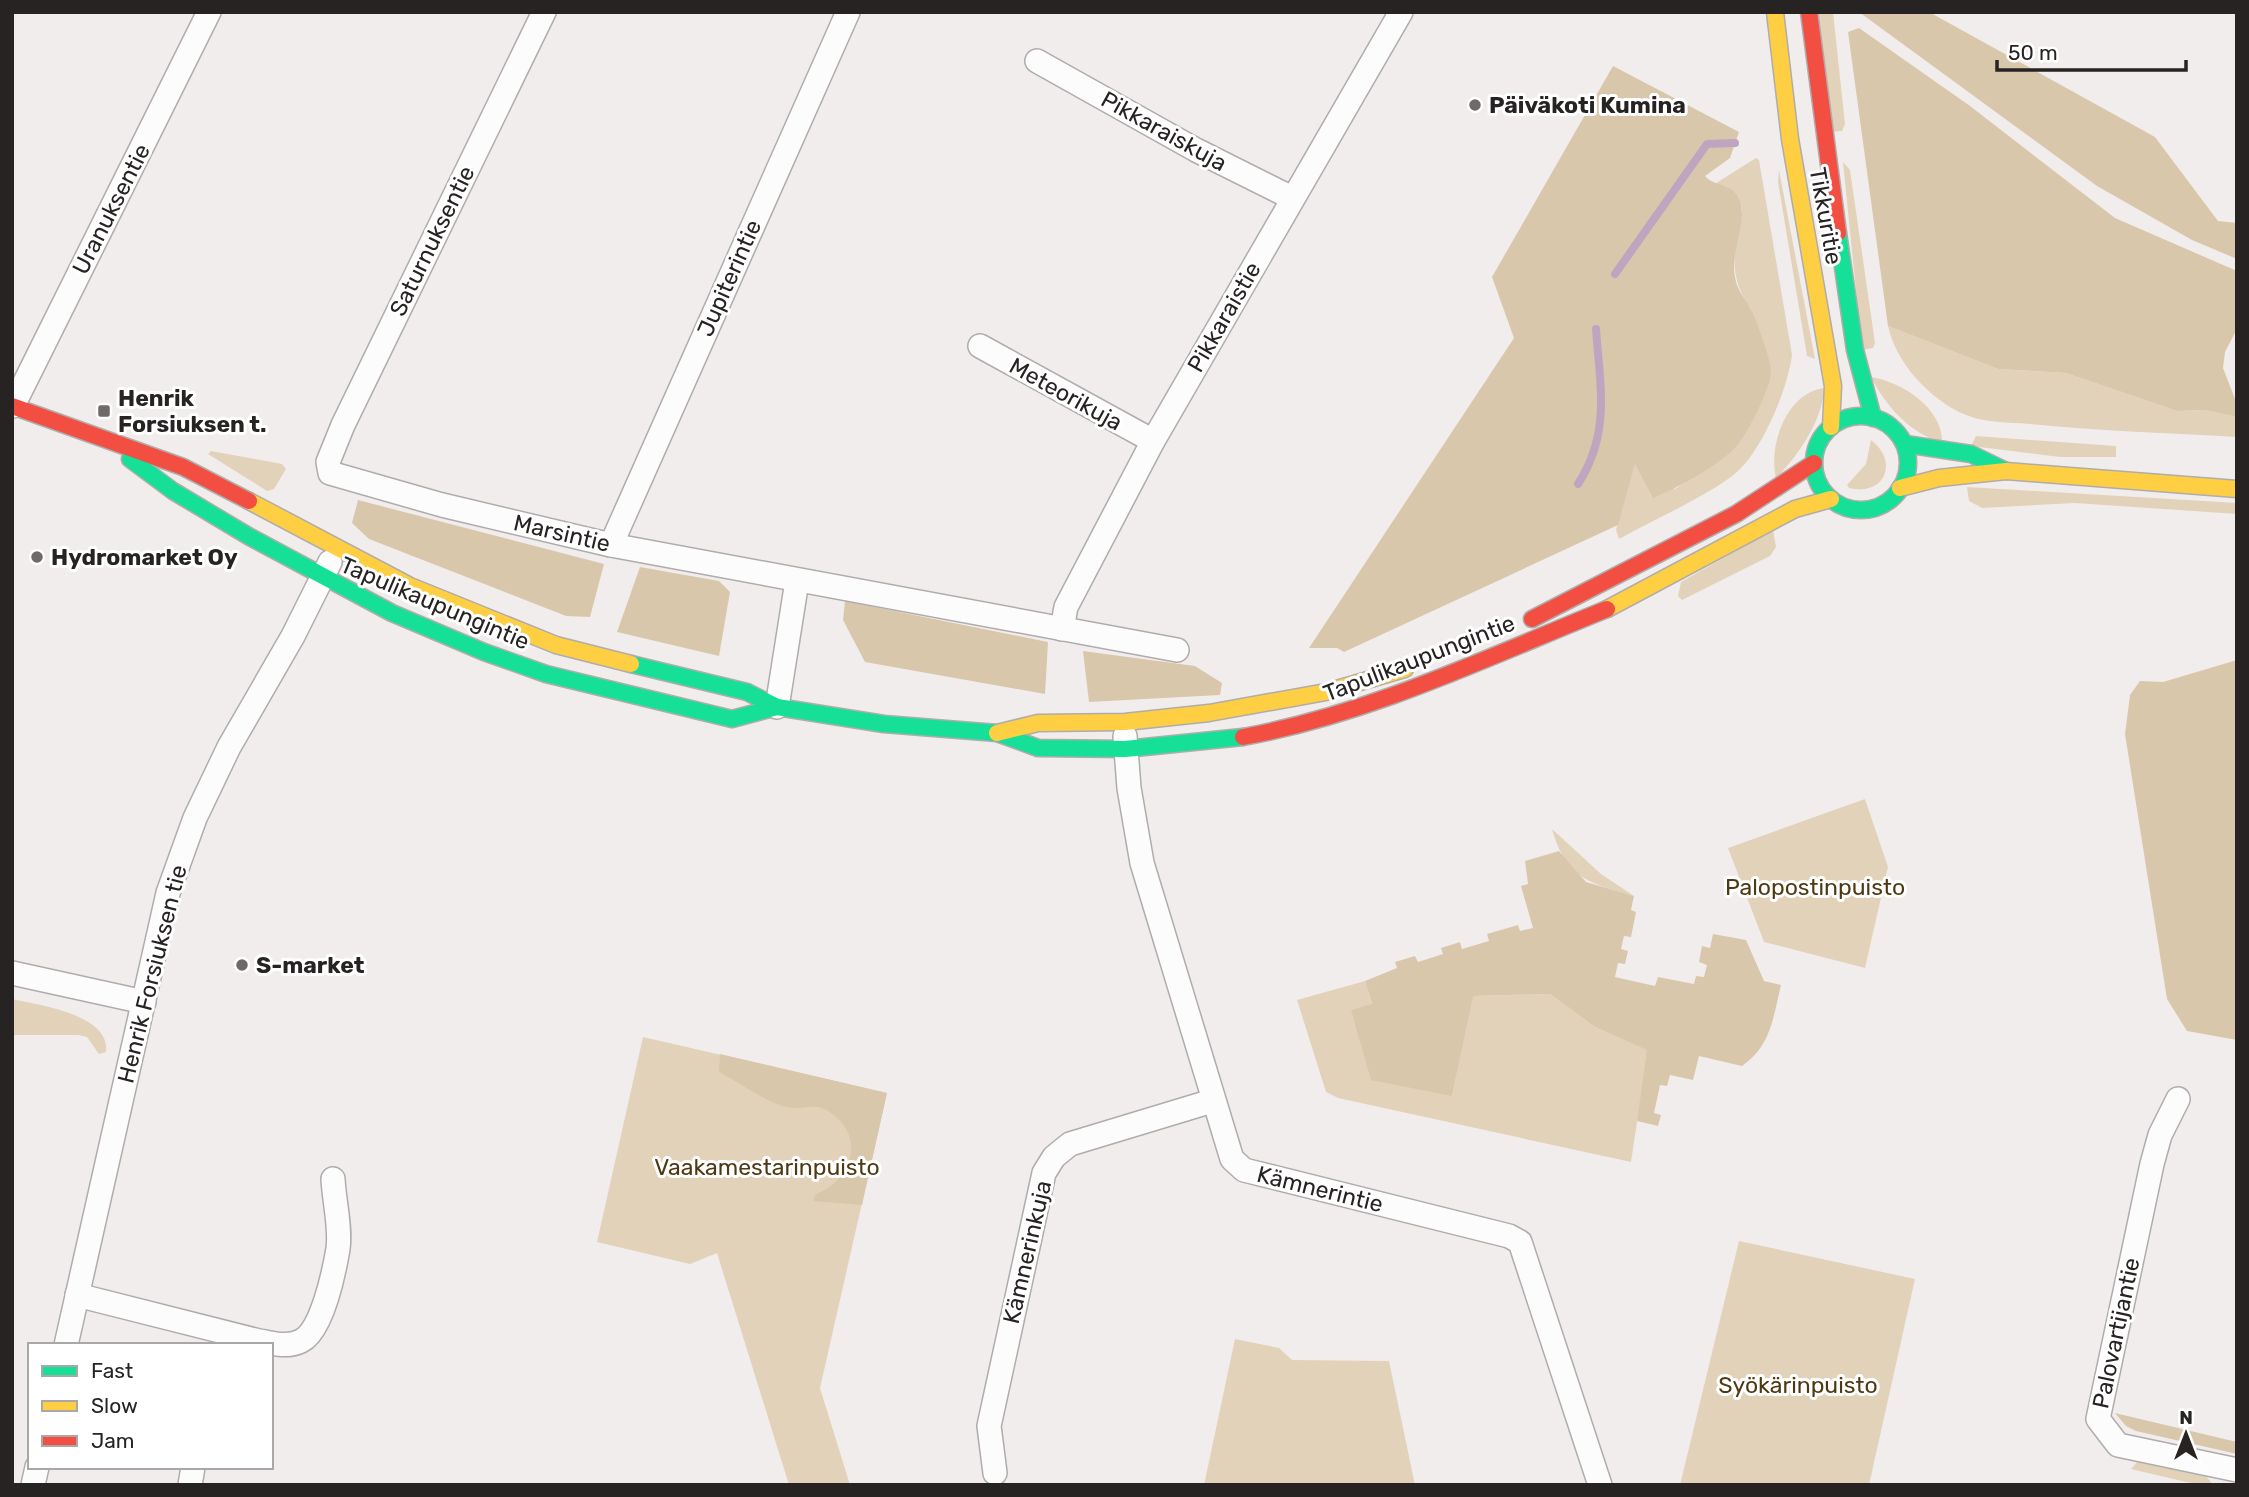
<svg xmlns="http://www.w3.org/2000/svg" width="2249" height="1497" viewBox="0 0 2249 1497" font-family="Rubik,sans-serif">
	<style>
		.green { fill: #e2d2ba }
		.forest { fill: #d9c7ac }
		.lines { fill: none; stroke-linecap: round; stroke-linejoin: round }
		.stream { stroke: #c1a4bf; stroke-width: 8 }
		.street-casing { stroke: #b0acac; stroke-width: 26 }
		.fast-casing { stroke: #b0acac; stroke-width: 19 }
		.slow-casing { stroke: #b0acac; stroke-width: 19 }
		.jam-casing { stroke: #b0acac; stroke-width: 19 }
		.street { stroke: #fdfcfc; stroke-width: 23 }
		.fast { stroke: #16e098; stroke-width: 16 }
		.slow { stroke: #ffcf43; stroke-width: 16 }
		.jam { stroke: #f24e42; stroke-width: 16 }
		.poi-dot { fill: #6e6a6a; stroke: #fff; stroke-width: 2.5 }
		.labels { text-anchor: middle; dominant-baseline: central; stroke-width: 6; stroke-linejoin: round; paint-order: stroke }
		.poi-label { font-size: 23px; font-weight: bold; fill: #272323; stroke: #fff; text-anchor: start }
		.street-label { font-size: 23px; fill: #272323; stroke: #fff }
		.park-label { font-size: 23px; fill: #4e3912; stroke: #fff }
	</style>
	<rect width="100%" height="100%" fill="#f2eded"/>
	<!-- green -->
	<g class="green">
		<polygon points="1818,12 1833,12 1845,124 1842,131 1830,132"/>
		<path d="M 1756,158 L 1759,160 L 1792,355 C 1788,389 1760,457 1731,477 C 1697,501 1655,519 1619,539 L 1616,530 L 1635,463 L 1675,489 L 1715,462 L 1751,310 C 1726,273 1735,249 1742,208 L 1727,187 L 1713,185 Z"/>
		<polygon points="1843,162 1850,170 1875,343 1873,348 1862,350"/>
		<polygon points="1779,170 1815,359 1807,356 1778,182"/>
		<path d="M 1888,326 L 1998,369 L 2066,373 L 2177,411 L 2204,410 L 2237,417 L 2237,437 C 2168,433 2098,431 2029,424 C 2009,422 1984,423 1966,415 C 1930,400 1896,363 1888,326 Z"/>
		<path d="M 1871,377 C 1902,382 1943,408 1942,443 C 1909,432 1887,408 1871,377 Z"/>
		<path d="M 1824,388 C 1823,420 1798,456 1776,478 C 1768,446 1786,393 1824,388 Z"/>
		<polygon points="1976,436 2116,446 2116,457 2060,457 1971,446"/>
		<path d="M 1871,440 C 1900,462 1884,497 1849,488 L 1847,485 L 1866,464 Z"/>
		<polygon points="211,451 282,464 286,469 274,489 267,491 208,454"/>
		<polygon points="1967,487 2237,503 2237,514 2075,503 1982,508 1969,501"/>
		<polygon points="1773,530 1776,547 1770,556 1682,600 1678,596 1681,582"/>
		<polygon points="1865,799 1888,867 1865,968 1764,942 1728,848"/>
		<path d="M 1552,829 L 1601,874 L 1634,896 C 1589,883 1566,878 1552,829 Z"/>
		<polygon points="1365,981 1372,1005 1352,1010 1452,1096 1472,996 1550,994 1595,1027 1648,1050 1631,1162 1338,1098 1326,1092 1297,1000"/>
		<path d="M 12,999 C 40,1005 111,1015 106,1052 L 99,1054 L 87,1037 L 78,1035 L 14,1035 L 12,1040 Z"/>
		<polygon points="643,1037 887,1093 820,1388 850,1485 789,1485 717,1253 690,1264 597,1242"/>
		<polygon points="1739,1241 1915,1279 1869,1485 1680,1485"/>
		<polygon points="1235,1339 1279,1348 1292,1360 1389,1361 1415,1485 1204,1485"/>
		<polygon points="2147,1460 2204,1473 2213,1485 2199,1485 2131,1469 2138,1461"/>
	</g>
	<!-- forest -->
	<g class="forest">
		<polygon points="1859,12 1929,12 2155,137 2218,221 2237,223 2237,259 2192,240 2097,186"/>
		<polygon points="1859,28 1970,106 2115,218 2237,271 2237,329 2225,352 2223,368 2237,404 2237,417 2204,410 2177,411 2066,373 1998,369 1888,326 1848,32"/>
		<path d="M 1613,66 L 1739,132 L 1730,158 L 1705,176 C 1714,186 1728,183 1736,194 C 1752,215 1729,252 1735,277 C 1737,291 1746,299 1751,310 C 1757,322 1771,359 1771,372 C 1771,388 1744,442 1731,452 C 1708,471 1681,486 1653,498 L 1635,464 L 1618,525 L 1344,652 L 1337,648 L 1309,648 L 1514,338 L 1492,277 Z"/>
		<polygon points="358,500 604,564 590,617 566,616 369,539 352,523"/>
		<polygon points="640,567 719,581 730,592 719,656 617,632"/>
		<polygon points="845,601 1048,642 1045,694 865,662 843,620"/>
		<polygon points="1083,651 1195,666 1222,683 1220,695 1089,702"/>
		<polygon points="2237,660 2237,1040 2187,1031 2167,999 2125,734 2130,695 2140,681 2163,682"/>
		<path d="M 1559,851 L 1586,882 L 1634,896 L 1631,910 L 1636,912 L 1631,937 L 1624,936 L 1621,949 L 1628,951 L 1625,964 L 1618,963 L 1615,977 L 1655,986 L 1658,977 L 1694,984 L 1696,976 L 1704,977 L 1707,965 L 1699,962 L 1702,946 L 1710,948 L 1713,934 L 1746,940 L 1764,981 L 1781,985 C 1773,1018 1771,1046 1742,1066 L 1699,1056 L 1693,1080 L 1670,1075 L 1667,1086 L 1660,1085 L 1654,1113 L 1661,1115 L 1658,1126 L 1637,1121 L 1647,1050 L 1595,1027 L 1550,994 L 1473,996 L 1452,1096 L 1371,1080 L 1351,1010 L 1372,1004 L 1365,981 L 1397,968 L 1395,962 L 1415,956 L 1418,962 L 1443,954 L 1441,948 L 1460,942 L 1462,949 L 1489,941 L 1487,934 L 1518,925 L 1520,931 L 1533,928 L 1521,886 L 1528,884 L 1525,861 Z"/>
		<path d="M 720,1054 L 887,1093 L 862,1205 L 813,1201 L 816,1194 C 854,1180 866,1134 828,1111 C 814,1102 800,1111 786,1107 C 764,1101 740,1083 719,1072 Z"/>
		<polygon points="2115,1413 2237,1442 2237,1454 2136,1431 2126,1426"/>
	</g>
	<g class="lines">
		<!-- stream -->
		<g class="stream">
			<polyline points="1615,274 1707,144 1735,143"/>
			<path d="M 1578,484 C 1611,433 1600,386 1596,329"/>
		</g>
		<defs>
			<g id="street">
				<polyline points="544,12 343,425 328,462 330,473 442,505 611,545 1177,650"/>
				<polyline points="1037,61 1196,150 1292,198"/>
				<polyline points="980,346 1153,441"/>
				<polyline points="13,406 209,12"/>
				<polyline points="611,545 848,12"/>
				<polyline points="1062,629 1066,607 1153,441 1401,12"/>
				<polyline points="777,707 797,581"/>
				<polyline points="1125,736 1129,788 1142,863 1232,1159 1244,1170 1509,1236 1520,1242 1600,1485"/>
				<polyline points="12,973 144,1002"/>
				<polyline points="2178,1099 2160,1135 2152,1164 2098,1419 2118,1445 2237,1470"/>
				<path d="M 77,1295 L 259,1341 C 273,1343 287,1348 301,1341 C 322,1331 334,1272 338,1249 C 341,1227 334,1201 333,1179"/>
				<polyline points="66,1345 168,893 195,818 229,747 293,636 330,562"/>
				<polyline points="995,1473 989,1426 1044,1173 1054,1157 1070,1144 1212,1101"/>
				<polyline points="33,1485 37,1467"/>
				<polyline points="190,1485 193,1467"/>
			</g>
			<g id="fast">
				<polyline points="1838,233 1855,350 1873,418"/>
				<circle cx="1861" cy="463" r="47"/>
				<polyline points="1905,444 1971,454 2006,471"/>
				<polyline points="130,459 173,491 250,537 392,613 484,652 546,674 732,719 777,707"/>
				<polyline points="631,664 747,692 777,707 884,724 997,733 1038,748 1125,749 1243,737"/>
			</g>
			<g id="slow">
				<polyline points="1775,12 1790,139 1833,386 1831,427"/>
				<polyline points="1900,488 1939,478 2006,471 2237,489"/>
				<polyline points="249,501 410,586 556,645 631,664"/>
				<polyline points="1607,609 1795,509 1831,499"/>
				<polyline points="997,733 1038,723 1125,722 1209,713 1326,692 1405,669"/>
			</g>
			<g id="jam">
				<polyline points="1809,12 1838,233"/>
				<polyline points="12,406 183,467 249,501"/>
				<polyline points="1532,619 1736,514 1814,463"/>
				<path d="M 1243,737 C 1370,714 1488,657 1607,609"/>
			</g>
		</defs>
		<!-- street casing -->
		<use href="#street" class="street-casing"/>
		<!-- fast casing -->
		<use href="#fast" class="fast-casing"/>
		<!-- slow casing -->
		<use href="#slow" class="slow-casing"/>
		<!-- jam casing -->
		<use href="#jam" class="jam-casing"/>
		<!-- street -->
		<use href="#street" class="street"/>
		<!-- fast -->
		<use href="#fast" class="fast"/>
		<!-- slow -->
		<use href="#slow" class="slow"/>
		<!-- jam -->
		<use href="#jam" class="jam"/>
	</g>
	<!-- markers -->
	<g class="poi-dot">
		<circle cx="1475" cy="105" r="7"/>
		<rect x="97" y="404" width="14" height="14" rx="3.5"/>
		<circle cx="37" cy="557" r="7"/>
		<circle cx="242" cy="965" r="7"/>
	</g>
	<g class="labels">
		<!-- poi labels -->
		<g class="poi-label">
			<text x="1489" y="105">Päiväkoti Kumina</text>
			<text x="118" y="398">Henrik<tspan x="118" dy="26">Forsiuksen t.</tspan></text>
			<text x="51" y="557">Hydromarket Oy</text>
			<text x="256" y="965">S-market</text>
		</g>
		<!-- street labels -->
		<g class="street-label">
			<text transform="translate(1164 131) rotate(29)">Pikkaraiskuja</text>
			<text transform="translate(111 209) rotate(-63)">Uranuksentie</text>
			<text transform="translate(1826 216) rotate(80)">Tikkuritie</text>
			<text transform="translate(432 241) rotate(-64)">Saturnuksentie</text>
			<text transform="translate(729 278) rotate(-66)">Jupiterintie</text>
			<text transform="translate(1224 317) rotate(-60)">Pikkaraistie</text>
			<text transform="translate(1066 394) rotate(29)">Meteorikuja</text>
			<text transform="translate(562 533) rotate(13)">Marsintie</text>
			<text transform="translate(435 603) rotate(23)">Tapulikaupungintie</text>
			<text transform="translate(1419 658) rotate(-21)">Tapulikaupungintie</text>
			<text transform="translate(152 974) rotate(-76)">Henrik Forsiuksen tie</text>
			<text transform="translate(1320 1189) rotate(14)">Kämnerintie</text>
			<text transform="translate(1027 1252) rotate(-77)">Kämnerinkuja</text>
			<text transform="translate(2116 1333) rotate(-78)">Palovartijantie</text>
		</g>
		<!-- park labels -->
		<g class="park-label">
			<text x="1815" y="887">Palopostinpuisto</text>
			<text x="767" y="1167">Vaakamestarinpuisto</text>
			<text x="1798" y="1385">Syökärinpuisto</text>
		</g>
	</g>
	<!-- border -->
	<rect width="2249" height="1497" fill="none" stroke="#272323" stroke-width="28"/>
	<!-- legend -->
	<rect x="28" y="1343" width="245" height="126" fill="#ffffff" stroke="#a9a7a7" stroke-width="2"/>
	<rect x="42" y="1366" width="35" height="10" fill="#16e098" stroke="#a9a7a7" stroke-width="2"/>
	<text x="91" y="1378" font-size="21" fill="#272323">Fast</text>
	<rect x="42" y="1401" width="35" height="10" fill="#ffcf43" stroke="#a9a7a7" stroke-width="2"/>
	<text x="91" y="1413" font-size="21" fill="#272323">Slow</text>
	<rect x="42" y="1436" width="35" height="10" fill="#f24e42" stroke="#a9a7a7" stroke-width="2"/>
	<text x="91" y="1448" font-size="21" fill="#272323">Jam</text>
	<!-- north arrow -->
	<g transform="translate(2186 1434)" stroke="#ffffff" stroke-width="5" paint-order="stroke">
	<path d="M0-5L12 26L0 18L-12 26Z" fill="#272323"/>
	<text y="-10" font-size="19" font-weight="bold" text-anchor="middle" fill="#272323">N</text>
	</g>
	<!-- scale -->
	<path d="M1997 60v10h189v-10" fill="none" stroke="#272323" stroke-width="3.5"/>
	<text x="2008" y="60" font-size="21" fill="#272323" stroke="#ffffff" stroke-width="5" paint-order="stroke">50 m</text>
</svg>
